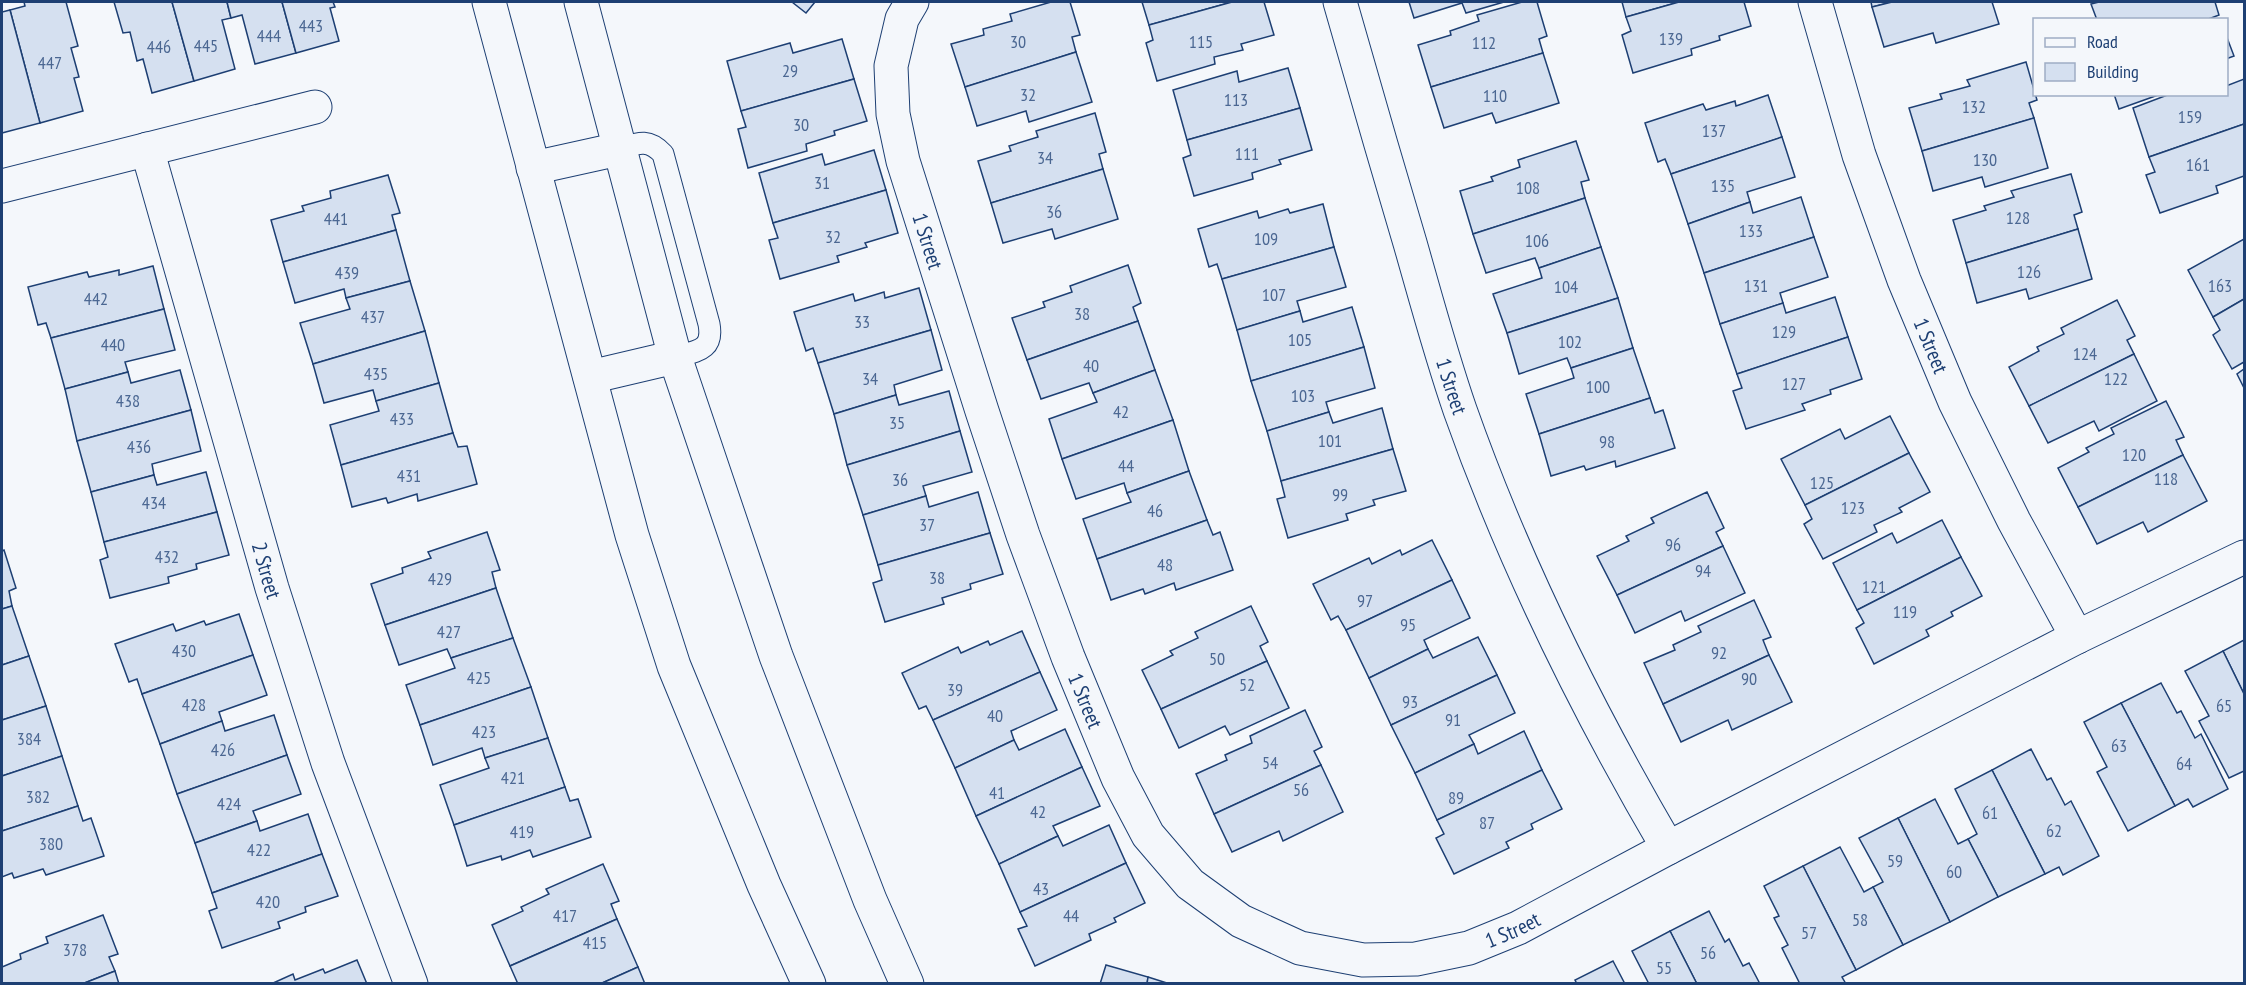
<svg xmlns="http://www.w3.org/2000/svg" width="2246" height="985" viewBox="0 0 2246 985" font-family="'PT Sans Narrow',sans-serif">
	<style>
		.building { fill: #d5e0f0; stroke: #1d3f73; stroke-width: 1.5 }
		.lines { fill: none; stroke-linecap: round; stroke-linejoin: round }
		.lane-casing { stroke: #1d3f73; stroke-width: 23 }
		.street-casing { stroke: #1d3f73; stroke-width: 35 }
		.lane { stroke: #f4f7fb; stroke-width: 21 }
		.street { stroke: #f4f7fb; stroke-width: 33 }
		.labels { text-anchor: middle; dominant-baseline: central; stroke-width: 4.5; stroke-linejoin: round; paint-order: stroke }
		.number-label { font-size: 18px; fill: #4b6792 }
		.street-label { font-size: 21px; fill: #1d3f73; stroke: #f4f7fb }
	</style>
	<rect width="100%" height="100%" fill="#f4f7fb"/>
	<!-- building -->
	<g class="building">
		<polygon points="24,2 66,2 78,46 71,48 79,77 74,78 83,111 40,123 10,10 25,6"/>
		<polygon points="114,2 172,2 194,81 152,93 143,59 137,61 130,32 123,33"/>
		<polygon points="172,2 227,2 231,18 222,20 235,69 194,81"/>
		<polygon points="227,2 282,2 296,53 255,64 242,15 231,18"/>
		<polygon points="282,2 333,2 335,7 330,8 339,41 296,53"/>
		<polygon points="792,2 815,2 806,13"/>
		<polygon points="1051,2 1070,2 1080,35 1072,37 1076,52 965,87 951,44 984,35 983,29 1012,21 1010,14"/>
		<polygon points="1142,2 1232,2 1149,25"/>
		<polygon points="1232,2 1264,2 1274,35 1241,44 1243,50 1214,57 1215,64 1157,81 1146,43 1153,40 1149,25"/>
		<polygon points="1409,2 1504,2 1466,13 1462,3 1414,18"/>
		<polygon points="1522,2 1537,2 1547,36 1539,39 1543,53 1431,87 1418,45 1451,35 1450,31 1479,21 1477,15"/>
		<polygon points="1622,2 1679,2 1626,17"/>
		<polygon points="1679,2 1744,2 1751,26 1719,36 1720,40 1691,49 1692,55 1633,73 1622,35 1631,31 1626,17"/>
		<polygon points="1871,2 1892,2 1872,7"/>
		<polygon points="1892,2 1992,2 1999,24 1936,43 1933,33 1884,47 1872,7"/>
		<polygon points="2099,2 2215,2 2219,15 2206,20 2097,20 2091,4"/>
		<polygon points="10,10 40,123 2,133 2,12"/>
		<polygon points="2226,35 2234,56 2226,59"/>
		<polygon points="842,39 854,79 741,111 727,61 790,43 793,53"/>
		<polygon points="1076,52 1092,102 1029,122 1026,111 977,126 965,87"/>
		<polygon points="1543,53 1559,103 1496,123 1492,113 1444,128 1431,87"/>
		<polygon points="2026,62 2037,100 2029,103 2034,118 1922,151 1909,108 1942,99 1940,94 1970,86 1967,80"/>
		<polygon points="1288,68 1300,108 1187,140 1173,90 1237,71 1239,82"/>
		<polygon points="854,79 867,121 834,131 835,135 806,144 807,151 748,168 738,129 746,127 741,111"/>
		<polygon points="2244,79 2244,124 2149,157 2133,108 2170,94 2226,94 2226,86"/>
		<polygon points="2114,94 2161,94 2119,109"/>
		<polygon points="1768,95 1782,137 1671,174 1665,159 1658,162 1645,123 1703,104 1706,110 1735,101 1736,106"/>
		<polygon points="1300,108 1312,150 1279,160 1281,164 1252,173 1253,179 1194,196 1183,158 1191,155 1187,140"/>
		<polygon points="1095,113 1106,152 1099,154 1103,169 991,203 978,161 1011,151 1009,146 1038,137 1036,131"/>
		<polygon points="2034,118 2048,168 1985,187 1982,177 1933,191 1922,151"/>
		<polygon points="2244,124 2244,176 2216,186 2218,193 2160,213 2146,175 2155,172 2149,157"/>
		<polygon points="1782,137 1795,177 1747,192 1750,202 1688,224 1671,174"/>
		<polygon points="1576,141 1589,180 1581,182 1585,198 1473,234 1460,191 1493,181 1491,177 1520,167 1518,160"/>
		<polygon points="874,150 886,190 773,223 759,173 822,154 825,165"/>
		<polygon points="1103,169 1118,219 1055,239 1052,229 1003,243 991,203"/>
		<polygon points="2071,174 2082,212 2074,215 2078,229 1966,263 1953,220 1986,210 1984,206 2014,197 2011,191"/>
		<polygon points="388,175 400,213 392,215 396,230 283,262 271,220 304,211 302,206 331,198 330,191"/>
		<polygon points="886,190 898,233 865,243 867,247 837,256 839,262 780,279 769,240 778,238 773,223"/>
		<polygon points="1801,197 1814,237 1704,273 1688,224 1750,202 1753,213"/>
		<polygon points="1585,198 1601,247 1539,268 1535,258 1486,273 1473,234"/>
		<polygon points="1323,204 1334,247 1222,279 1217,264 1209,267 1198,229 1257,211 1259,218 1288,209 1290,213"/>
		<polygon points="2078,229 2092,279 2029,299 2026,289 1977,303 1966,263"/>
		<polygon points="396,230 410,281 346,298 344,289 295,303 283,262"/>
		<polygon points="1814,237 1828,277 1780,293 1783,303 1720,324 1704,273"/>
		<polygon points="2244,239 2244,299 2213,317 2188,270"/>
		<polygon points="1334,247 1346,287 1297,301 1300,311 1237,330 1222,279"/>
		<polygon points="1601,247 1618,298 1507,333 1493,294 1542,278 1539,268"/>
		<polygon points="1128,265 1141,303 1133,307 1138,321 1027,360 1012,318 1045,307 1043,302 1072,292 1070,286"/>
		<polygon points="153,266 164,309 51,338 46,323 38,325 28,287 87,272 89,277 119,270 119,275"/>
		<polygon points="410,281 425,331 313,364 300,323 350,309 346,298"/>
		<polygon points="919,288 931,330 818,363 813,348 806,351 794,312 853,294 855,301 884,292 885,298"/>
		<polygon points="1835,297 1848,337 1737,374 1720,324 1783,303 1786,313"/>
		<polygon points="1618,298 1633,348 1571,368 1567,358 1519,374 1507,333"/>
		<polygon points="2244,299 2244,362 2232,369 2213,335 2220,330 2213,317"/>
		<polygon points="2117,300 2135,336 2127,340 2134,354 2029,406 2009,367 2039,351 2037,347 2064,334 2061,328"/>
		<polygon points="1352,307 1364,347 1251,381 1237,330 1300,311 1303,322"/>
		<polygon points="164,309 175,350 125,362 128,372 65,389 51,338"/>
		<polygon points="1138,321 1155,370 1093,393 1089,383 1041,399 1027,360"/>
		<polygon points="931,330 942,370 894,385 896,395 834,414 818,363"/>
		<polygon points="425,331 439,383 376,401 373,390 324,403 313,364"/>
		<polygon points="1848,337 1862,379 1830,390 1831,394 1802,404 1805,410 1746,429 1733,391 1742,388 1737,374"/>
		<polygon points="1364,347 1375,388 1326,402 1329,412 1267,431 1251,381"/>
		<polygon points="1633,348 1650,398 1539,434 1526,394 1574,378 1571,368"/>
		<polygon points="2134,354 2157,401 2099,431 2094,421 2048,443 2029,406"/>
		<polygon points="2244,369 2244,388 2237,374"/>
		<polygon points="180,370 191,410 77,441 65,389 128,372 131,383"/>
		<polygon points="1155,370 1173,420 1062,459 1049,419 1097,402 1093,393"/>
		<polygon points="439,383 453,433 341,465 330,425 379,411 376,401"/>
		<polygon points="949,391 960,431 847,465 834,414 896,395 899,405"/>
		<polygon points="1650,398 1655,413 1663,410 1675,448 1616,467 1615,461 1586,470 1584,466 1551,476 1539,434"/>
		<polygon points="2166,401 2184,437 2176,440 2183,455 2078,507 2058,468 2089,452 2086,448 2114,434 2111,428"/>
		<polygon points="1382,408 1393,449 1281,481 1267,431 1329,412 1333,423"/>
		<polygon points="191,410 201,451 152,464 154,475 91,492 77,441"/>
		<polygon points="1890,416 1909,453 1805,505 1781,459 1840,429 1845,439"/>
		<polygon points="1173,420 1189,471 1127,493 1124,483 1076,499 1062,459"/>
		<polygon points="960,431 972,472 923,486 926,496 863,515 847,465"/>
		<polygon points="453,433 458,447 467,446 477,484 418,501 417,494 388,503 386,498 352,507 341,465"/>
		<polygon points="1393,449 1406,491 1373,500 1375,505 1346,514 1348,520 1288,538 1277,499 1285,497 1281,481"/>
		<polygon points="1909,453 1930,492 1899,508 1902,512 1874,525 1877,532 1823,559 1804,524 1812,519 1805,505"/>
		<polygon points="2183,455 2207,501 2148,532 2143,522 2097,544 2078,507"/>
		<polygon points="1189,471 1207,520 1097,559 1083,519 1131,502 1127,493"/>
		<polygon points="206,472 217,512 104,542 91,492 154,475 157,485"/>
		<polygon points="978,492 990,533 878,565 863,515 926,496 929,507"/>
		<polygon points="1707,492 1724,528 1716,532 1723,546 1617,595 1597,556 1629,541 1626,536 1654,523 1651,518"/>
		<polygon points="217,512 229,555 196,564 197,569 168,577 169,583 110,598 100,560 108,557 104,542"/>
		<polygon points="1207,520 1213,535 1220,532 1233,570 1176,590 1174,583 1145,594 1143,589 1111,600 1097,559"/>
		<polygon points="1942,520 1961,557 1857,610 1833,563 1892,533 1897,543"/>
		<polygon points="487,532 500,570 492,572 496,588 385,625 371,584 403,573 402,568 431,558 428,552"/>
		<polygon points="990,533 1003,574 970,584 971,589 942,598 944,604 885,622 873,583 882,580 878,565"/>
		<polygon points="1432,540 1452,580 1346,630 1338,616 1331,620 1313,584 1369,558 1372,564 1400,550 1402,555"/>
		<polygon points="1723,546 1745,593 1685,621 1681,611 1635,633 1617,595"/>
		<polygon points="4,550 16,588 9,591 12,606 2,609 2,551"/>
		<polygon points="1961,557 1982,596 1951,612 1953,616 1926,630 1929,636 1874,664 1856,628 1864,623 1857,610"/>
		<polygon points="1452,580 1470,618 1424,640 1428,649 1369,678 1346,630"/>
		<polygon points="496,588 513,638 451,658 447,649 399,665 385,625"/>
		<polygon points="1754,600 1771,637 1763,640 1769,655 1663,704 1644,663 1675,650 1673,645 1701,632 1698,626"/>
		<polygon points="12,606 29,656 2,665 2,609"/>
		<polygon points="1251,606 1268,642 1260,646 1267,661 1161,709 1142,670 1173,655 1170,651 1198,638 1195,632"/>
		<polygon points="239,614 253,655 142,694 137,679 129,682 115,644 173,624 176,631 204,621 206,625"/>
		<polygon points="1022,631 1040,672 933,720 926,706 919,709 902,673 958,647 961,653 988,641 990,645"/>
		<polygon points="1478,637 1497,675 1391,725 1369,678 1428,649 1433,658"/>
		<polygon points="513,638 531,687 420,725 406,685 455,668 451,658"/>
		<polygon points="2244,640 2244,694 2223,651"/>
		<polygon points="2223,651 2244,694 2244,771 2229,778 2199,721 2209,716 2185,671"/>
		<polygon points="253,655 267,695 219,712 222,721 160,744 142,694"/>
		<polygon points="1769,655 1792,702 1732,730 1728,720 1681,742 1663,704"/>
		<polygon points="29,656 46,706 2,720 2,665"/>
		<polygon points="1267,661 1289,708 1230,735 1225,726 1179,748 1161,709"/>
		<polygon points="1040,672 1057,710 1011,731 1014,740 955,768 933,720"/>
		<polygon points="1497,675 1515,713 1469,735 1474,744 1415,773 1391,725"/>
		<polygon points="2161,683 2177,713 2181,711 2195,738 2201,734 2228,789 2193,807 2188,799 2175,806 2121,703"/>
		<polygon points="531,687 548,738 485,758 482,748 433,765 420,725"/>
		<polygon points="2121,703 2175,806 2128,831 2097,772 2107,767 2084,722"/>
		<polygon points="46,706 62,756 2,776 2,720"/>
		<polygon points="1305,710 1322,747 1314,751 1321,765 1214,814 1196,774 1227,760 1225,755 1252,743 1250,736"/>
		<polygon points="274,715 287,755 177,794 160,744 222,721 225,731"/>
		<polygon points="1065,729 1082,767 976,816 955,768 1014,740 1019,750"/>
		<polygon points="1524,731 1542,770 1437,820 1415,773 1474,744 1478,754"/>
		<polygon points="548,738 565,787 454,825 440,785 489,768 485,758"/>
		<polygon points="2031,749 2047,780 2051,778 2065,805 2071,801 2099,856 2063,875 2059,867 2045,874 1992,770"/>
		<polygon points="287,755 301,794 253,811 257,821 195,843 177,794"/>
		<polygon points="62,756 78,806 2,831 2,776"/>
		<polygon points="1321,765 1343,812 1283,841 1279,831 1232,852 1214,814"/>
		<polygon points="1082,767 1100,806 1053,826 1058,836 999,864 976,816"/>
		<polygon points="1542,770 1562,809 1531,824 1533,829 1506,842 1509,848 1454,874 1436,838 1444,834 1437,820"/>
		<polygon points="1992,770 2045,874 1998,897 1968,839 1977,834 1955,789"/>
		<polygon points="565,787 570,801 578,799 591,837 533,857 530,850 502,860 501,856 467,866 454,825"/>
		<polygon points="1935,799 1958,844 1968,839 1998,897 1950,922 1898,818"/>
		<polygon points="78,806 83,821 91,818 104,856 46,875 43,869 14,878 12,873 2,877 2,831"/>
		<polygon points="308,814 322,854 212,893 195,843 257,821 260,831"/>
		<polygon points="1898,818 1950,922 1903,945 1873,887 1883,882 1859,838"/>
		<polygon points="1109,825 1126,863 1020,912 999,864 1058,836 1063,846"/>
		<polygon points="1840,847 1864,892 1873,887 1903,945 1856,970 1803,866"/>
		<polygon points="322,854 338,896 305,907 306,912 278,922 280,928 222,948 209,911 217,908 212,893"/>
		<polygon points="1126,863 1145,903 1114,918 1116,922 1089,934 1091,940 1035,966 1018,929 1027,926 1020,912"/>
		<polygon points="603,864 619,901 611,904 617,919 510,966 492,925 523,911 521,907 549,894 546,889"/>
		<polygon points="1803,866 1856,970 1842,977 1846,984 1800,984 1782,948 1788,945 1774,918 1779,916 1764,886"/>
		<polygon points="1709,911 1725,942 1729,939 1743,966 1749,963 1760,984 1697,984 1670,931"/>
		<polygon points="103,915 118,954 109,957 115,971 82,984 2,984 2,967 21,959 20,954 48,943 46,937"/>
		<polygon points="617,919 638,967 600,984 518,984 510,966"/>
		<polygon points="1670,931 1697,984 1649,984 1632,951"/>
		<polygon points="357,960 367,984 271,984 293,974 295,980 323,969 325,973"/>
		<polygon points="1613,961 1625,984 1577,984 1575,980"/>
		<polygon points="1106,965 1148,977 1147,984 1100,984"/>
		<polygon points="638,967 645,984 600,984"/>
		<polygon points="115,971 119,984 82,984"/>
		<polygon points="1148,977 1170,984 1147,984"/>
	</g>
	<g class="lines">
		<defs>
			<path id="lane" d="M 619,149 C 638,143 648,138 663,154 L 709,324 C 714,351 696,351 675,357"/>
			<g id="street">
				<polyline points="489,2 632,535 674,666 764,885 809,984"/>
				<polyline points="581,2 675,357 776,656 870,900 907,984"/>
				<path id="s1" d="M 912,2 L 902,19 L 891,66 L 893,114 L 903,161 L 982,411 L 1023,535 L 1068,657 L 1118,778 L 1148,835 L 1190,884 L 1241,921 L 1300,948 L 1363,960 L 1416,959 L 1469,948 L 1518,928 L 1668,848 L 2077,637 L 2244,557"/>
				<path id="s2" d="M 1340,2 C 1363,82 1386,163 1410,243 C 1426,299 1441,355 1460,410 C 1514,563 1586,708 1668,848"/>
				<path id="s3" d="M 1815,2 L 1859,155 L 1904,280 L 1955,402 L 2014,521 L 2077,637"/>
				<path id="s4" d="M 147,149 L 272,588 L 328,763 L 411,984"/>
				<polyline points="533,168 619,149"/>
				<polyline points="2,186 315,107"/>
				<polyline points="590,377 675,357"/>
			</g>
		</defs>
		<!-- lane casing -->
		<use href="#lane" class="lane-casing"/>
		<!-- street casing -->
		<use href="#street" class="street-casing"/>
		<!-- lane -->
		<use href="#lane" class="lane"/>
		<!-- street -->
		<use href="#street" class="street"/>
	</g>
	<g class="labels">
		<!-- number labels -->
		<g class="number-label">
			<text x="311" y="25">443</text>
			<text x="269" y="35">444</text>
			<text x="1671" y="38">139</text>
			<text x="1018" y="41">30</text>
			<text x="1201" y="41">115</text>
			<text x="1484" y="42">112</text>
			<text x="206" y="45">445</text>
			<text x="159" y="46">446</text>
			<text x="50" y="62">447</text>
			<text x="790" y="70">29</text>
			<text x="1028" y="94">32</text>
			<text x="1495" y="95">110</text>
			<text x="1236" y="99">113</text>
			<text x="1974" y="106">132</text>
			<text x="2190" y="116">159</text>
			<text x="801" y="124">30</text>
			<text x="1714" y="130">137</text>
			<text x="1247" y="153">111</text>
			<text x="1045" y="157">34</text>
			<text x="1985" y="159">130</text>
			<text x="2198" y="164">161</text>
			<text x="822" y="182">31</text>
			<text x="1723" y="185">135</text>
			<text x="1528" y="187">108</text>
			<text x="1054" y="211">36</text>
			<text x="2018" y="217">128</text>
			<text x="336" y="218">441</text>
			<text x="1751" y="230">133</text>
			<text x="833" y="236">32</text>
			<text x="1266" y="238">109</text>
			<text x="1537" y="240">106</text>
			<text x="2029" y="271">126</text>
			<text x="347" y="272">439</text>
			<text x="1756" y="285">131</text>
			<text x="2220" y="285">163</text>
			<text x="1566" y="286">104</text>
			<text x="1274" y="294">107</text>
			<text x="96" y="298">442</text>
			<text x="1082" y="313">38</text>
			<text x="373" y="316">437</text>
			<text x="862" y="321">33</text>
			<text x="1784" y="331">129</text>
			<text x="1300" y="339">105</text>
			<text x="1570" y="341">102</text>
			<text x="113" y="344">440</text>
			<text x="2085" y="353">124</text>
			<text x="1091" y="365">40</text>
			<text x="376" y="373">435</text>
			<text x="870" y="378">34</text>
			<text x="2116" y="378">122</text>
			<text x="1794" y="383">127</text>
			<text x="1598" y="386">100</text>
			<text x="1303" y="395">103</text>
			<text x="128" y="400">438</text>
			<text x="1121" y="411">42</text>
			<text x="402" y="418">433</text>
			<text x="897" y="422">35</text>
			<text x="1330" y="440">101</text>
			<text x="1607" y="441">98</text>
			<text x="139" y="446">436</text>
			<text x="2134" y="454">120</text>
			<text x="1126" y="465">44</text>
			<text x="409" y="475">431</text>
			<text x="2166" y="478">118</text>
			<text x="900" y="479">36</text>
			<text x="1822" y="482">125</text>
			<text x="1340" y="494">99</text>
			<text x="154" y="502">434</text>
			<text x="1853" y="507">123</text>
			<text x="1155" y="510">46</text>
			<text x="927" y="524">37</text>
			<text x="1673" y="544">96</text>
			<text x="167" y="556">432</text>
			<text x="1165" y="564">48</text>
			<text x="1703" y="570">94</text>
			<text x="937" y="577">38</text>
			<text x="440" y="578">429</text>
			<text x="1874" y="586">121</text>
			<text x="1365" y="600">97</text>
			<text x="1905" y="611">119</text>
			<text x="1408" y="624">95</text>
			<text x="449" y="631">427</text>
			<text x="184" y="650">430</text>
			<text x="1719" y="652">92</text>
			<text x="1217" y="658">50</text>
			<text x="479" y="677">425</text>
			<text x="1749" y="678">90</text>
			<text x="1247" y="684">52</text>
			<text x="955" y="689">39</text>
			<text x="1410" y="701">93</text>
			<text x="194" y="704">428</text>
			<text x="2224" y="705">65</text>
			<text x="995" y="715">40</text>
			<text x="1453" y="719">91</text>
			<text x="484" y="731">423</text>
			<text x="29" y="738">384</text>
			<text x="2119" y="745">63</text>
			<text x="223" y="749">426</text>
			<text x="1270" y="762">54</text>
			<text x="2184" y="763">64</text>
			<text x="513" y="777">421</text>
			<text x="1301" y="789">56</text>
			<text x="997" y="792">41</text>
			<text x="38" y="796">382</text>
			<text x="1456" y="797">89</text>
			<text x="229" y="803">424</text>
			<text x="1038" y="811">42</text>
			<text x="1990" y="812">61</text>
			<text x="1487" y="822">87</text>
			<text x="2054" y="830">62</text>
			<text x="522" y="831">419</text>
			<text x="51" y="843">380</text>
			<text x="259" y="849">422</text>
			<text x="1895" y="860">59</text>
			<text x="1954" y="871">60</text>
			<text x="1041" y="888">43</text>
			<text x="268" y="901">420</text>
			<text x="565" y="915">417</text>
			<text x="1071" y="915">44</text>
			<text x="1860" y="919">58</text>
			<text x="1809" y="932">57</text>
			<text x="595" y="942">415</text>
			<text x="75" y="949">378</text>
			<text x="1708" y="952">56</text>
			<text x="1664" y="967">55</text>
		</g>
		<!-- street labels -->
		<g class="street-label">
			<text stroke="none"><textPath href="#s1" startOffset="248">1 Street</textPath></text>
			<text stroke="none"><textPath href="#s3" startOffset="363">1 Street</textPath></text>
			<text stroke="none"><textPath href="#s2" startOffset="400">1 Street</textPath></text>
			<text stroke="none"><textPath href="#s4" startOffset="438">2 Street</textPath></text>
			<text stroke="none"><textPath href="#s1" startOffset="734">1 Street</textPath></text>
			<text stroke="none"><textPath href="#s1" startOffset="1293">1 Street</textPath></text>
		</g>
	</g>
	<!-- border -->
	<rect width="2246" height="985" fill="none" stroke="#1d3f73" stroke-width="6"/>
	<!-- legend -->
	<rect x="2033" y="18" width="195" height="78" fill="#f4f7fb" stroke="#9eadc5" stroke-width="1.5"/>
	<rect x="2045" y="38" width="30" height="9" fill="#f4f7fb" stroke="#9eadc5" stroke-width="1.5"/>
	<text x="2087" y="48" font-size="18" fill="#1d3f73">Road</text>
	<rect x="2045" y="63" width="30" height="18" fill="#d5e0f0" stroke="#9eadc5" stroke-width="1.5"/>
	<text x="2087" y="78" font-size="18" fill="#1d3f73">Building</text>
</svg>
